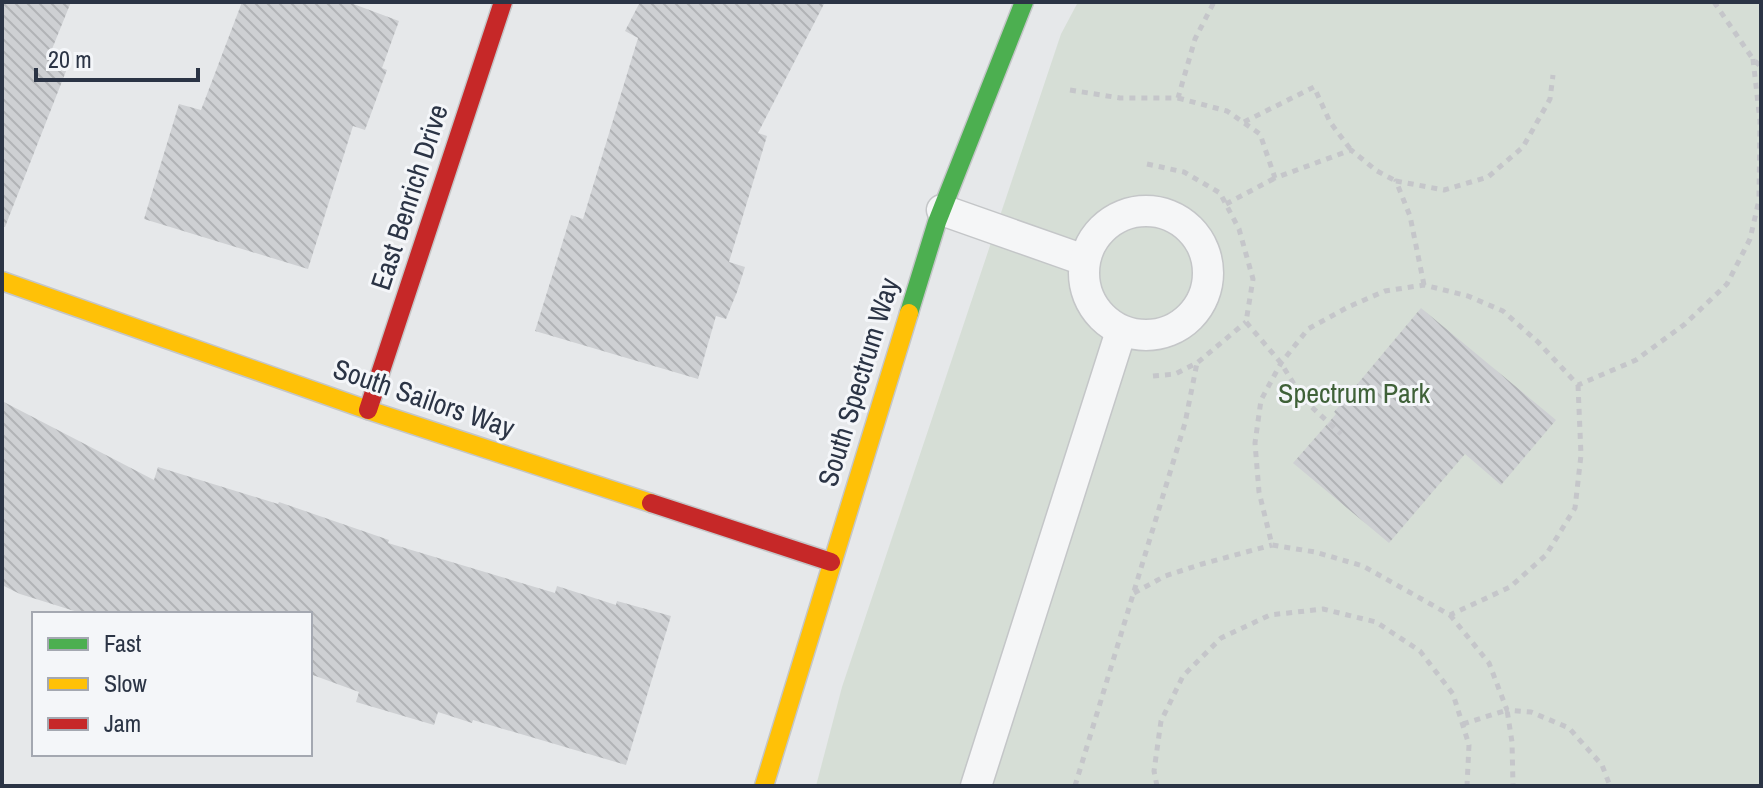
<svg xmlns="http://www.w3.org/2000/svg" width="1763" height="788" viewBox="0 0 1763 788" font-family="'Archivo Narrow',sans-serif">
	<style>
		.park { fill: #d6ded6 }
		.building { fill: url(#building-back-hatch) }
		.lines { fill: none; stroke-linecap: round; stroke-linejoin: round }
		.lane-casing { stroke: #c4c6c8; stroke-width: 33 }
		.fast-casing { stroke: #c4c6c8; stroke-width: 21 }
		.slow-casing { stroke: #c4c6c8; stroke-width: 21 }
		.jam-casing { stroke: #c4c6c8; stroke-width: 21 }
		.path { stroke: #c5c6ca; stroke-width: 5; stroke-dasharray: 6 6; stroke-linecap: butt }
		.lane { stroke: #f5f6f7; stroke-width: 30 }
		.fast { stroke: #4caf50; stroke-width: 18 }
		.slow { stroke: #ffc107; stroke-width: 18 }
		.jam { stroke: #c62828; stroke-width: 18 }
		.labels { text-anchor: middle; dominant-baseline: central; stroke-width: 6; stroke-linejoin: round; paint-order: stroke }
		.street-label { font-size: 28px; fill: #2b3445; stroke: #f4f6f9 }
		.park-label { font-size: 28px; fill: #3f6138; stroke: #f4f6f9 }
	</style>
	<defs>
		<pattern id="building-back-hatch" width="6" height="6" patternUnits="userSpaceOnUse" patternTransform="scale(2)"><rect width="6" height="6" fill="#ced0d3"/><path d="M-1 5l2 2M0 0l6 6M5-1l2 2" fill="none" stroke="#b1b3b6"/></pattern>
	</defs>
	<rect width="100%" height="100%" fill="#e6e8ea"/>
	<!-- park -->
	<polygon class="park" points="1078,2 1761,2 1761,786 816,786 842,687 1061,34"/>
	<!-- building -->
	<g class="building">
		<polygon points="2,2 71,2 50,54 70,61 5,227 2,227"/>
		<polygon points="242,2 348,2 399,21 382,68 387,70 365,130 353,126 308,269 144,219 179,104 201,110"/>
		<polygon points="640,2 825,2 758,133 767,136 729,262 745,267 737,292 726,319 716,316 698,379 535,331 571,215 583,219 638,38 625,31"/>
		<polygon points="1421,308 1556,420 1501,485 1465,454 1389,543 1293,463 1336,414 1334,412"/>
		<polygon points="2,401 154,480 158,467 278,504 279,502 389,540 388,543 555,593 557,586 616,605 617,601 671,616 626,765 473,720 472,723 438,712 434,725 356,702 359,692 310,674 310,614 84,614 20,594 2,585"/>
	</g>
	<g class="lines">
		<defs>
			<g id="lane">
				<polyline points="942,210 1084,260"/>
				<circle cx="1146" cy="273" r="62"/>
				<polyline points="976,786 1121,331"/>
			</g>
			<polyline id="fast" points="909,313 937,222 1024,2"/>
			<g id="slow">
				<polyline points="2,281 368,410 651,503"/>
				<polyline points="764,786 909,313"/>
			</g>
			<g id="jam">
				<polyline points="368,410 503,2"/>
				<polyline points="651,503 831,562"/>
			</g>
		</defs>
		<!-- lane casing -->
		<use href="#lane" class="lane-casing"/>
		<!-- fast casing -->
		<use href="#fast" class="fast-casing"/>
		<!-- slow casing -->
		<use href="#slow" class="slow-casing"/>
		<!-- jam casing -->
		<use href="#jam" class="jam-casing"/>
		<!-- path -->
		<g class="path">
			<polyline points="1714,2 1753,59 1761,67"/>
			<polyline points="1753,59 1760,121 1759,200 1760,199"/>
			<polyline points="1070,90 1120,98 1178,98 1195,39 1214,2"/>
			<polyline points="1178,98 1227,111 1260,134 1275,178 1351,150 1377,171 1396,181"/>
			<polyline points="1244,122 1314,87 1330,122 1351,150"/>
			<polyline points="1147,164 1184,172 1220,193 1239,229 1253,279 1246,322 1281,363 1303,399 1341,434"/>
			<polyline points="1226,204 1275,178"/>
			<polyline points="1424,285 1410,216 1396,181 1444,190 1488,177 1523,147 1550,99 1553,75"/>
			<polyline points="1153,376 1175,374 1197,363 1246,322"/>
			<polyline points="1578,385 1581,455 1575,508 1546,555 1510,587 1450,615 1363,566 1315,552 1272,545 1259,492 1255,443 1261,400 1281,363 1308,329 1348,307 1385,291 1424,285 1468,296 1503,311 1538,342 1578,385 1636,360 1685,324 1727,284 1750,239 1759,200"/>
			<polyline points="1134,593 1165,576 1202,564 1272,545"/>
			<polyline points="1450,615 1489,663 1507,710 1531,712 1569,728 1602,765 1610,786"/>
			<polyline points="1463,724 1507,710 1512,742 1513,786"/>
			<polyline points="1075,786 1185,423 1197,363"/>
			<polyline points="1157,786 1154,771 1161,721 1183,676 1221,638 1270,615 1323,609 1376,622 1420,651 1453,694 1469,745 1467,786"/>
		</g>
		<!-- lane -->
		<use href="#lane" class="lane"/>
		<!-- fast -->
		<use href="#fast" class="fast"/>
		<!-- slow -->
		<use href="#slow" class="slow"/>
		<!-- jam -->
		<use href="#jam" class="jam"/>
	</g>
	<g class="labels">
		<!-- street labels -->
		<g class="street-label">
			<text transform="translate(409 197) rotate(-72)">East Benrich Drive</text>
			<text transform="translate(858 382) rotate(-73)">South Spectrum Way</text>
			<text transform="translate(424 398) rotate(19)">South Sailors Way</text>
		</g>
		<!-- park labels -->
		<g class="park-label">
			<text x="1354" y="393">Spectrum Park</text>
		</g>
	</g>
	<!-- border -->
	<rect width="1763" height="788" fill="none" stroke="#2b3445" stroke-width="8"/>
	<!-- legend -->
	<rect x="32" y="612" width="280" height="144" fill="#f4f6f9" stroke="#a4a8b1" stroke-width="2"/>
	<rect x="48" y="638" width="40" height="12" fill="#4caf50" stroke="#a4a8b1" stroke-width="2"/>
	<text x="104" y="652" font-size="24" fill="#2b3445">Fast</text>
	<rect x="48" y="678" width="40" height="12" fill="#ffc107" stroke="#a4a8b1" stroke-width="2"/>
	<text x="104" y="692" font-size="24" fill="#2b3445">Slow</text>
	<rect x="48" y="718" width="40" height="12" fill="#c62828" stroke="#a4a8b1" stroke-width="2"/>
	<text x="104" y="732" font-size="24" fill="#2b3445">Jam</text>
	<!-- scale -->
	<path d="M36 68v12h162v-12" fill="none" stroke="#2b3445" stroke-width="4"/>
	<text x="48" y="68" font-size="24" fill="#2b3445" stroke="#f4f6f9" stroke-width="6" paint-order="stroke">20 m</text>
</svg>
